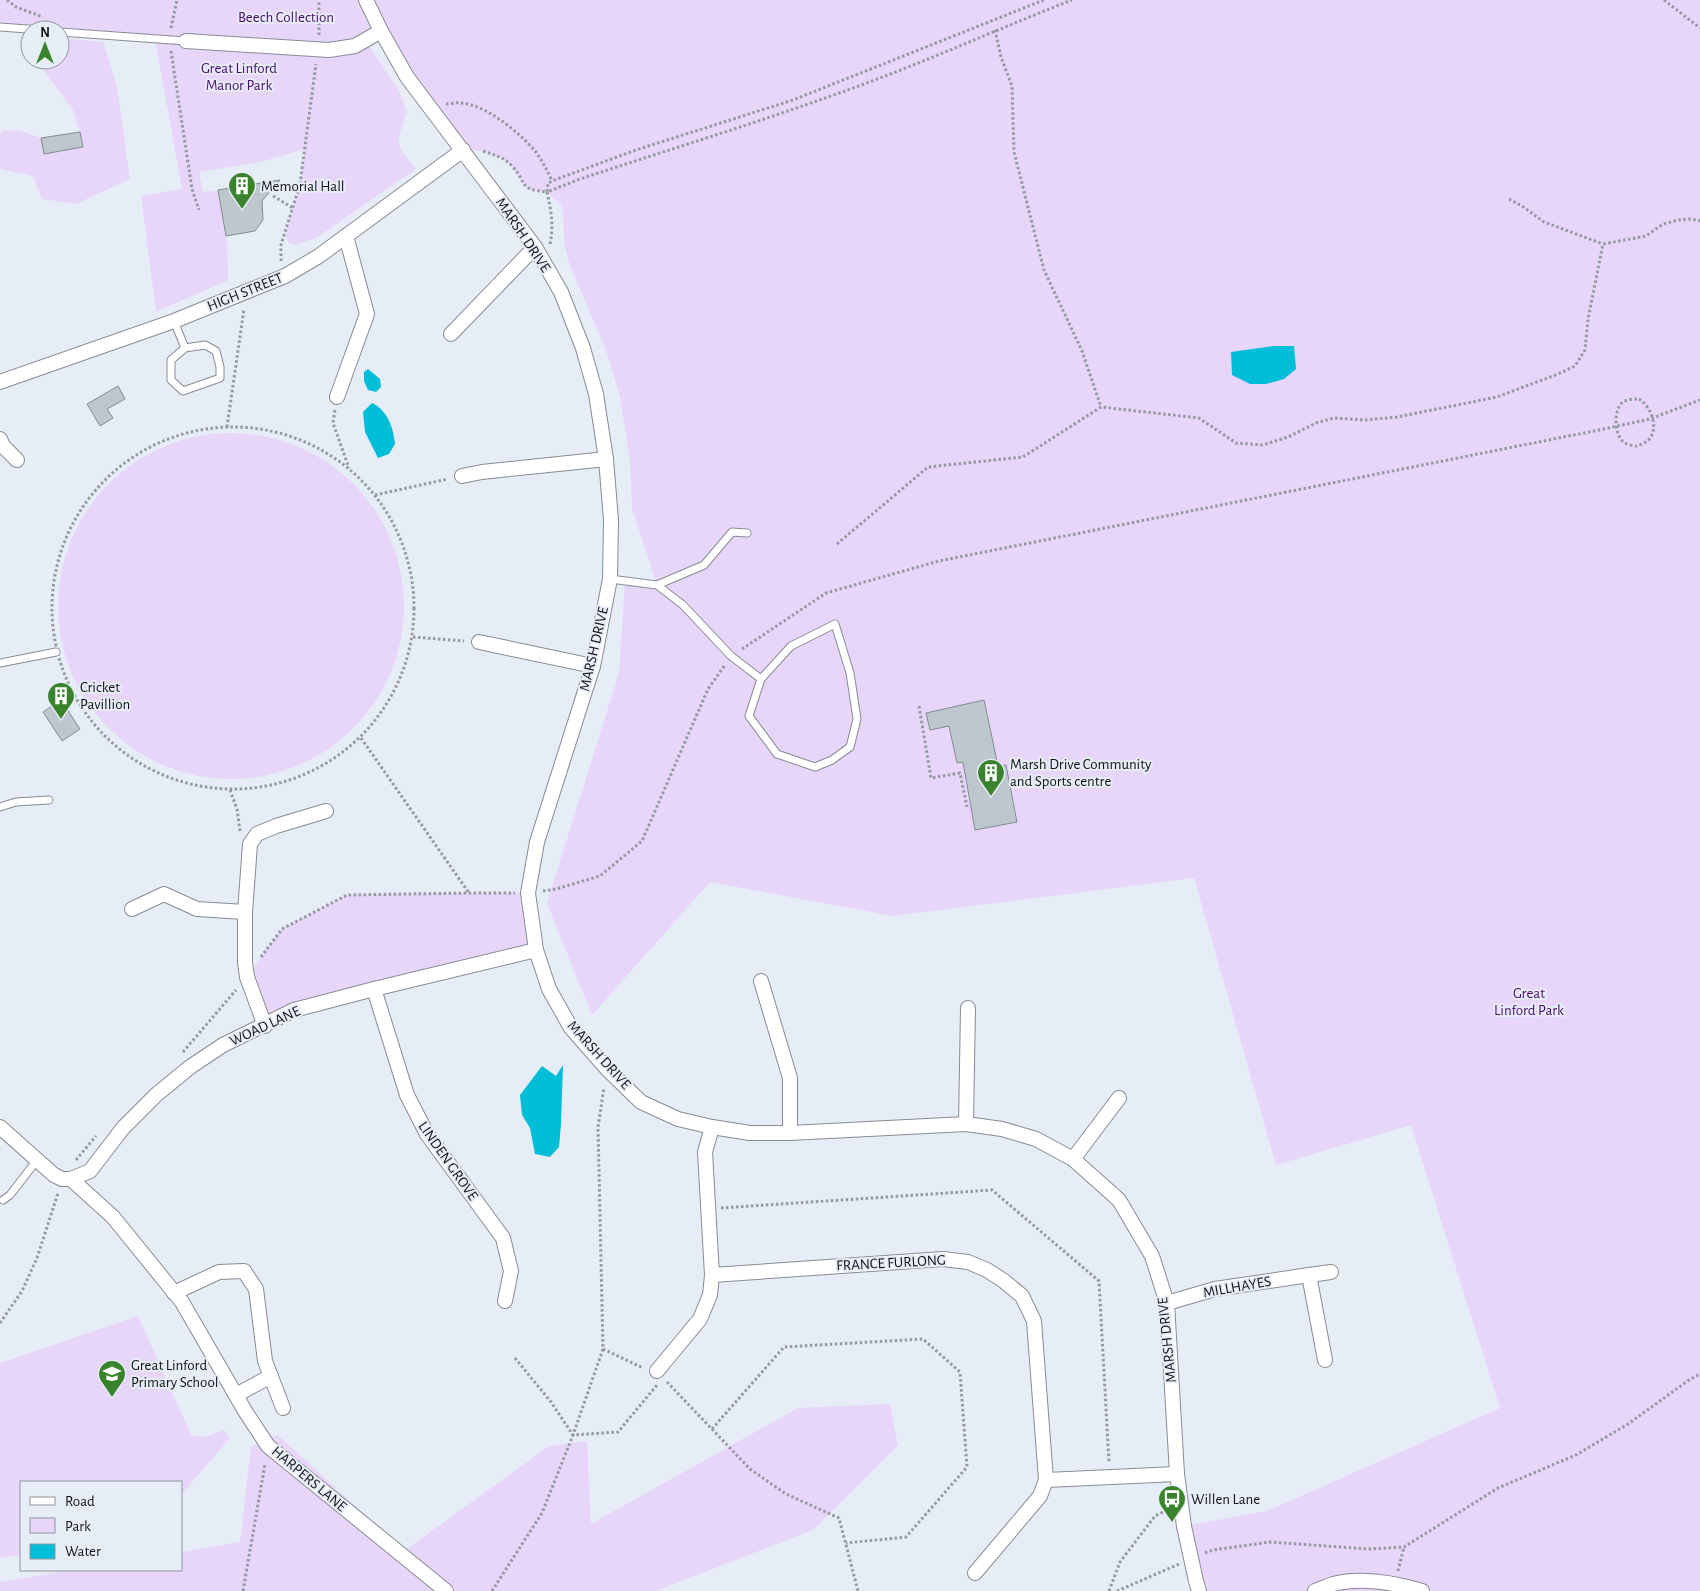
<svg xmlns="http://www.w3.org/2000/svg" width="1700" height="1591" viewBox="0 0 1700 1591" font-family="'Alegreya Sans',sans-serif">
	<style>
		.green { fill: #e7d6f9 }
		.water { fill: #00bed8 }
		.building { fill: #bec7cd; stroke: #838b91 }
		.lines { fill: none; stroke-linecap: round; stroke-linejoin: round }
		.service-casing { stroke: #878c94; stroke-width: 9 }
		.minor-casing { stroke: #878c94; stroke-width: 16 }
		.path { stroke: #9499a0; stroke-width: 3; stroke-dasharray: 2.5 2.5; stroke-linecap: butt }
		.service { stroke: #fff; stroke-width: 7 }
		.minor { stroke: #fff; stroke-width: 14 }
		.minor-bridge-casing { stroke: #878c94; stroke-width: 16; stroke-linecap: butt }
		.minor-bridge { stroke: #fff; stroke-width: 14 }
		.labels { text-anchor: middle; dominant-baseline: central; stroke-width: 4; stroke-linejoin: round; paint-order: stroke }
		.park-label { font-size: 15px; fill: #4a0972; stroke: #e7edf6 }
		.poi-label { font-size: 15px; fill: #111316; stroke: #e7edf6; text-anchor: start }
		.street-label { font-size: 15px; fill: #111316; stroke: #e7edf6 }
	</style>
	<rect width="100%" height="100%" fill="#e7edf6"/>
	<!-- green -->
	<g class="green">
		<path d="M 0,0 L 1700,0 L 1700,1591 L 1199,1591 L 1184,1526 L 1267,1511 L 1500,1408 L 1411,1125 L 1276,1165 L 1194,878 L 893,916 L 710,882 L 592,1015 L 547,903 L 619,673 L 625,581 L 657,585 L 632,508 L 630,460 L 620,397 L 605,347 L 569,263 L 564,242 L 563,207 L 547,192 L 534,191 L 523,185 L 512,166 L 501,157 L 483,151 L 463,150 L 381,31 L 366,41 L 399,91 L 407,112 C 396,143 394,143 416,169 L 316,238 L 295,245 L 289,243 L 285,235 L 300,184 L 305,149 L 260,162 L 199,172 L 203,192 L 218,190 L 227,243 L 228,280 L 156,312 L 141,196 L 182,189 L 155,39 L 60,30 L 0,28 Z"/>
		<polygon points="62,38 103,42 117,86 130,179 76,204 42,199 33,176 1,169 0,167 0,135 2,131 19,130 41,138 44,154 83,147 80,132 73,110 45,72 44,60 60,60 60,39"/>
		<circle cx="231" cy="606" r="173"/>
		<polygon points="469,893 528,893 536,950 374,989 265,1026 247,977 282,929 347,895"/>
		<polygon points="138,1316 191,1435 206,1437 224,1430 230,1438 181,1495 181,1482 21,1482 21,1555 0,1558 0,1363"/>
		<polygon points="890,1404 898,1445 813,1530 656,1591 0,1591 0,1582 72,1570 181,1570 181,1552 240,1542 251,1447 278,1435 404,1551 549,1446 587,1441 591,1524 798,1408"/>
	</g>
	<!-- water -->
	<g class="water">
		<polygon points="1273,346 1294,346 1296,369 1284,379 1266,384 1250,384 1232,375 1231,352"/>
		<polygon points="368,369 380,379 381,387 376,392 368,390 364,381 364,372"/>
		<path d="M 372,403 C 388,411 393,427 395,444 L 389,454 L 378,458 L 365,432 L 363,412 Z"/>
		<polygon points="563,1065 561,1124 559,1147 550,1157 535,1154 530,1128 522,1115 520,1095 542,1066 556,1076"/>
	</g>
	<!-- building -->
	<g class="building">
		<polygon points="80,132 83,147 44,154 41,138"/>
		<polygon points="280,180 262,201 263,220 255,231 226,236 218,190"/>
		<polygon points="118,386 125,399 107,409 113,418 100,426 87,404"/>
		<polygon points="61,700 80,729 62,741 43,712"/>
		<polygon points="984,700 998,766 1006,765 1017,822 975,830 963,762 957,763 949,726 930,730 926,713"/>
	</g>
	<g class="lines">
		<defs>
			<g id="service">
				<polyline points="0,27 41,30"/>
				<polyline points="60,32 186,41"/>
				<polyline points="174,321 185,348 205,345 216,351 220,367 220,378 183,391 171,380 171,360 185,348"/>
				<polyline points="610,579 657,585 683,605 731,656 761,679"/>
				<polyline points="657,585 704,565 732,532 747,533"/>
				<polygon points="835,624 850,673 857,719 850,747 832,760 815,767 777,754 749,716 761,679 791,646"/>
				<polyline points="0,663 56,652"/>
				<polyline points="0,807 16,802 49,800"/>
				<polyline points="3,1200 10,1195 37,1160"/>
			</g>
			<g id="minor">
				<polyline points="366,0 381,31 407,77 535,247 561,292 583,348 596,394 606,459 611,520 610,579 593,666 537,842 528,893 536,950 549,989 571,1028 607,1069 641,1102 678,1119 712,1127 750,1133 790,1133 966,1124 1002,1129 1036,1139 1073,1159 1119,1200 1152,1256 1167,1303 1177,1474 1184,1526"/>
				<polyline points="186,41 329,50 355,46 381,31"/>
				<polyline points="451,334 535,247"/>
				<polyline points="0,382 174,321 285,276 319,256 463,150"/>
				<polyline points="337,397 367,314 346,236"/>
				<polyline points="0,439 3,446 17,460"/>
				<polyline points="462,476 482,472 606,459"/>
				<polyline points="479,642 593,666"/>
				<polyline points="132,909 164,894 197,909 245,912"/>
				<polyline points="761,981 790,1078 790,1133"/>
				<polyline points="374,989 407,1095 427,1134 503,1238 511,1271 505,1301"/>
				<polyline points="265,1026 247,977 245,962 245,912 250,844 257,834 276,826 326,811"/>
				<polyline points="966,1124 968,1008"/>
				<polyline points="0,1127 54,1175 62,1179 71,1179 90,1171 123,1128 156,1095 190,1067 223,1045 294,1010 374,989 536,950"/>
				<polyline points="712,1127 705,1152 712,1275 943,1259 968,1262 987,1270 1004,1281 1022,1296 1034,1321 1046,1480 1177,1474"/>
				<polyline points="1073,1159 1119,1098"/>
				<polyline points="71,1179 113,1217 182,1302 245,1411 268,1446 446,1591"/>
				<polyline points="1309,1275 1331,1272"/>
				<polyline points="174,1293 219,1272 244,1271 256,1289 265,1361 283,1408"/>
				<polyline points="1167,1303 1215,1289 1309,1275 1325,1360"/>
				<polyline points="657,1371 700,1319 710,1295 712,1275"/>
				<polyline points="236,1395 271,1376"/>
				<polyline points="975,1573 1040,1496 1046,1480"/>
				<polyline points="1196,1581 1199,1591"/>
				<path d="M 1315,1591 C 1321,1589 1327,1586 1333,1584 C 1361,1577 1395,1583 1422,1591"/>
			</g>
		</defs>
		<!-- service casing -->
		<use href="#service" class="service-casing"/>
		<!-- minor casing -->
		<use href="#minor" class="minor-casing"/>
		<!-- path -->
		<g class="path">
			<polyline points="7,0 16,7 43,17"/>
			<polyline points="1664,0 1700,28"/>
			<polyline points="171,28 177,0"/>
			<polyline points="995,30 1001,57 1012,86 1014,152 1044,270 1082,351 1101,407"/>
			<polyline points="319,35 319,0"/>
			<polyline points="171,51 192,189 199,210"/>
			<path d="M 446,104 C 451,104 457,102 461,103 C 485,104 520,133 535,151 C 542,160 547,170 552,181"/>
			<path d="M 483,151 C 494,155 504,157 512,166 C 528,183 517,189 547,192 L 548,183 L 557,179 L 636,150 L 793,100 L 1044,0"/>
			<polyline points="273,196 293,208"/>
			<polyline points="1509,199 1522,206 1544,222 1603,244"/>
			<path d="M 550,244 C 554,226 551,210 547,192 L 580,179 C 677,147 776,117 872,81 C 939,56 1005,26 1072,0"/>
			<polyline points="281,261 281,245 300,184 316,64"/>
			<path d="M 1639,399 C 1650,406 1658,424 1651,437 C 1648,442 1642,444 1637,446 C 1634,446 1628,445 1625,443 C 1614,437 1613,409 1623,402 C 1628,399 1634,399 1639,399 Z"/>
			<polyline points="335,410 333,423 349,468"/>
			<polyline points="227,427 244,309"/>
			<circle cx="233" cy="608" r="181"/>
			<polyline points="375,495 448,479"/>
			<polyline points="837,544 928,467 1023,457 1101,407 1199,418 1236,443 1263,445 1288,437 1316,423 1334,418 1365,420 1397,417 1497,397 1558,374 1575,366 1585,350 1588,319 1603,244 1646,236 1663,224 1678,220 1691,219 1700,221"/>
			<polyline points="413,637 464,641"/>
			<polyline points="742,649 826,593 939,561 1604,429 1650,419 1700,400"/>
			<polyline points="919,706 931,778 960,773 967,807"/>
			<polyline points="361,738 469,893"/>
			<polyline points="230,790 237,809 240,831"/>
			<polyline points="543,891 556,889 600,876 642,841 708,689 725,665"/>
			<polyline points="261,957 282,929 347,895 469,893 515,893"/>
			<polyline points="183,1052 236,990"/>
			<polyline points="76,1160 96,1136"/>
			<polyline points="721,1208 992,1190 1099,1281 1109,1463"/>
			<polyline points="0,1323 22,1291 37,1258 58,1193"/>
			<polyline points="603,1349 643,1368"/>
			<polyline points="515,1358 551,1402 573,1435 603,1349 598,1127 604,1087"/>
			<polyline points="667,1382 750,1469 786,1494 839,1518 858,1591"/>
			<polyline points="712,1429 784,1347 923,1339 960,1372 967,1467 906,1537 846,1543"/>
			<polyline points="1205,1553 1213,1550 1270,1542 1368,1549 1404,1547 1498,1488 1576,1455 1628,1424 1689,1380 1700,1374"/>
			<polyline points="1398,1571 1404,1547"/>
			<polyline points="243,1591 265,1464"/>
			<polyline points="492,1591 542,1513 573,1435 618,1432 657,1385"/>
			<polyline points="1109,1591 1120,1562 1155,1516 1167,1510"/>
			<polyline points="1117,1591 1179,1564"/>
		</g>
		<!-- service -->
		<use href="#service" class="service"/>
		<!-- minor -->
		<use href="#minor" class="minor"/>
		<defs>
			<polyline id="minor-bridge" points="1184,1526 1196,1581"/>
		</defs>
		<!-- minor-bridge casing -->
		<use href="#minor-bridge" class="minor-bridge-casing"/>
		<!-- minor-bridge -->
		<use href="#minor-bridge" class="minor-bridge"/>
	</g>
	<!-- icons -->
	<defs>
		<symbol id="building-pin" viewBox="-11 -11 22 30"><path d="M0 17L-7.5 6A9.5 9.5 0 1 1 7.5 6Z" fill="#38832b" stroke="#e7edf6"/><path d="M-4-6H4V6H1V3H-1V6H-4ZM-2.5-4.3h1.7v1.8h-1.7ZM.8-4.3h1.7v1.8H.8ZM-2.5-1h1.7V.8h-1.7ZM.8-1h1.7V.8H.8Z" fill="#fff"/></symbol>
		<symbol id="school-pin" viewBox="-11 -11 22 30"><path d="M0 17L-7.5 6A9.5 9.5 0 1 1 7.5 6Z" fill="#38832b" stroke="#e7edf6"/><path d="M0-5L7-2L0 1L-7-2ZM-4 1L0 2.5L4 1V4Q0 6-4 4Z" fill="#fff"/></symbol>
		<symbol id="bus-pin" viewBox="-11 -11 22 30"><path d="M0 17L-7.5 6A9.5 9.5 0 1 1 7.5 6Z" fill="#38832b" stroke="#e7edf6"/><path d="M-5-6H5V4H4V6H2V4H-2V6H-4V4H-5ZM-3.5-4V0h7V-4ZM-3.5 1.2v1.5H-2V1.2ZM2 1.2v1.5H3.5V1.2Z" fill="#fff"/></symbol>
	</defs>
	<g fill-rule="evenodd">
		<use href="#building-pin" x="226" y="170" width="32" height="43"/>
		<use href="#building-pin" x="45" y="680" width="32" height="43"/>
		<use href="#building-pin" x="975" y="757" width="32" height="43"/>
		<use href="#school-pin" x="96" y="1358" width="32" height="43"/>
		<use href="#bus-pin" x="1156" y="1483" width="32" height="43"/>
	</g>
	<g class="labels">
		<!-- park labels -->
		<g class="park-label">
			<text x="286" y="17">Beech Collection</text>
			<text x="239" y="68">Great Linford<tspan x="239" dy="17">Manor Park</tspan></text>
			<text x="1529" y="993">Great<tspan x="1529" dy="17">Linford Park</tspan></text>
		</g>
		<!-- poi labels -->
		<g class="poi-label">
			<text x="261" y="186">Memorial Hall</text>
			<text x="80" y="687">Cricket<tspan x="80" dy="17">Pavillion</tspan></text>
			<text x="1010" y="764">Marsh Drive Community<tspan x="1010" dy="17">and Sports centre</tspan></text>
			<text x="131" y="1365">Great Linford<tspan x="131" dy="17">Primary School</tspan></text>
			<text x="1191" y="1499">Willen Lane</text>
		</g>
		<!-- street labels -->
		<g class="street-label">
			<text transform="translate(523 235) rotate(56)">MARSH DRIVE</text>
			<text transform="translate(245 292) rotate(-22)">HIGH STREET</text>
			<text transform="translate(594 649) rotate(-77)">MARSH DRIVE</text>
			<text transform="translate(265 1026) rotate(-25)">WOAD LANE</text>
			<text transform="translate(599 1055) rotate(48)">MARSH DRIVE</text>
			<text transform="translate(448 1161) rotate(55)">LINDEN GROVE</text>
			<text transform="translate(891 1263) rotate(-3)">FRANCE FURLONG</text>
			<text transform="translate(1237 1287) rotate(-10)">MILLHAYES</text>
			<text transform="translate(1167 1340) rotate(-96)">MARSH DRIVE</text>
			<text transform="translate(309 1479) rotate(40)">HARPERS LANE</text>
		</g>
	</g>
	<!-- legend -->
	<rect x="20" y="1481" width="162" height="90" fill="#e7edf6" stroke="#91969c"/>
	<rect x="30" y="1497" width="25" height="8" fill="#ffffff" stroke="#91969c"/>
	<text x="65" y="1506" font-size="15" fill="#111316">Road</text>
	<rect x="30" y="1518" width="25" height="15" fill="#e7d6f9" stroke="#91969c"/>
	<text x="65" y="1531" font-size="15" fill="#111316">Park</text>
	<rect x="30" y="1544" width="25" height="15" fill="#00bed8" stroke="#91969c"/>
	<text x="65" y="1556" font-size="15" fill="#111316">Water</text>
	<!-- north arrow -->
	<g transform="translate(45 45)"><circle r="24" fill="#e7edf6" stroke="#91969c"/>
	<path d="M0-4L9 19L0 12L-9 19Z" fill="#38832b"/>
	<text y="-8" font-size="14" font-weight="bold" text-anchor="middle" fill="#111316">N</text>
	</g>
</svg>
